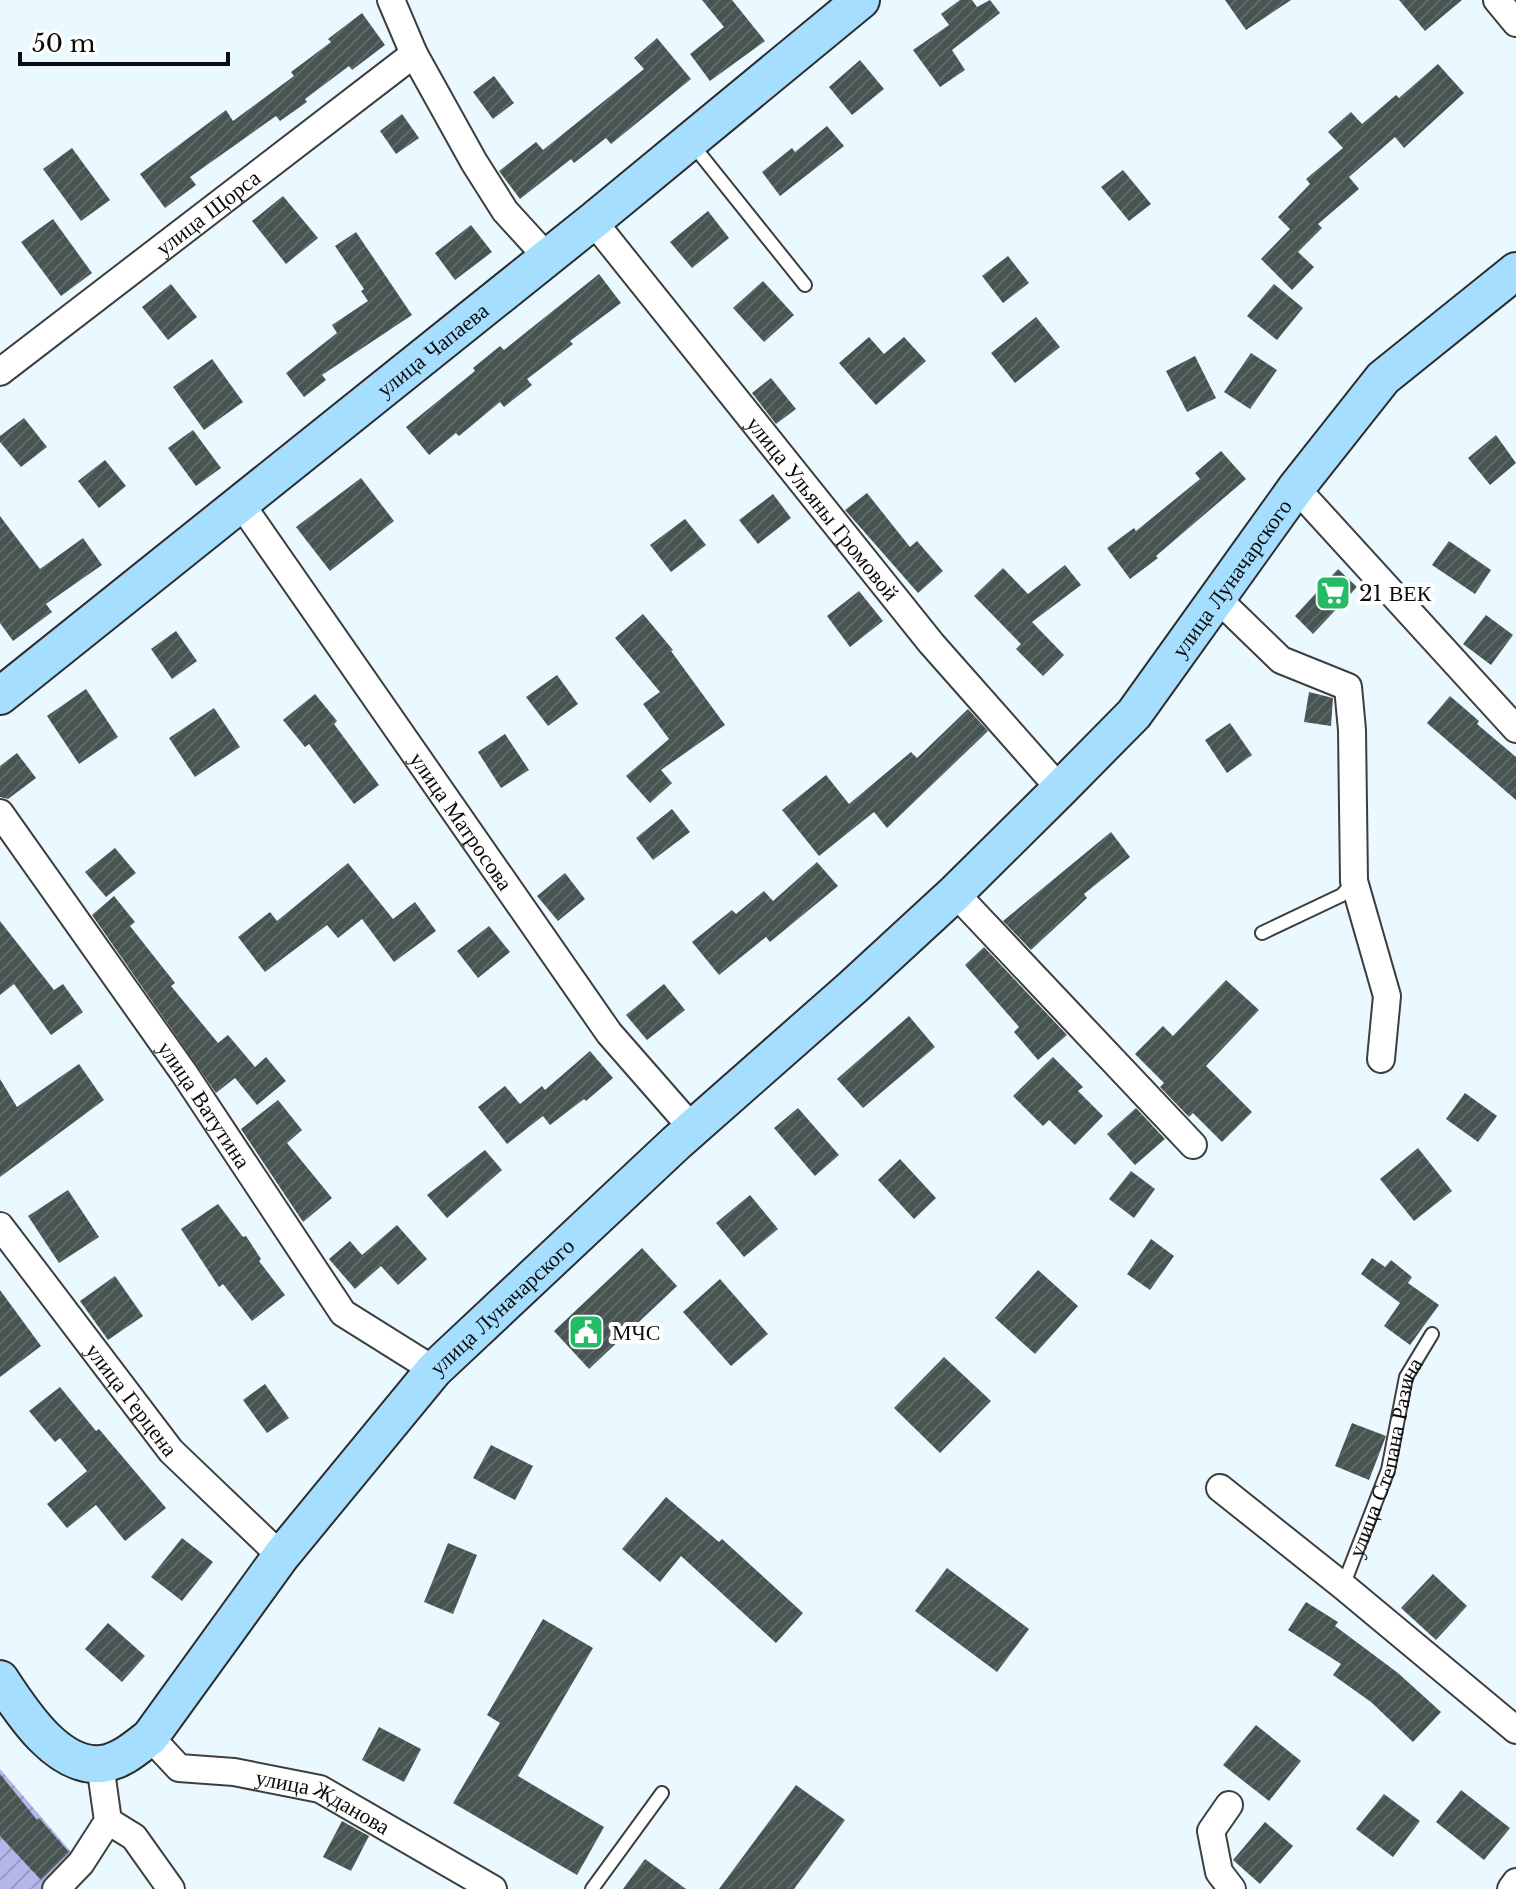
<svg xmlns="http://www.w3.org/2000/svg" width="1516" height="1889" viewBox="0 0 1516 1889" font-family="'Libre Baskerville',serif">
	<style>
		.garden { fill: url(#garden-furrows) }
		.building { fill: url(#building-hatch) }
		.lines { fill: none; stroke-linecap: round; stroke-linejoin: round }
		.lane-casing { stroke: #3e3e3e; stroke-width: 16 }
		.street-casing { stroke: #3e3e3e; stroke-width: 30 }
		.secondary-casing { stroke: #2d2d2d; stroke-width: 40 }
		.lane { stroke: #fff; stroke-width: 12 }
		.street { stroke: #fff; stroke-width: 26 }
		.secondary { stroke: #a5deff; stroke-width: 36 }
		.labels { text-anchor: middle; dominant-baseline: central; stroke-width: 8; stroke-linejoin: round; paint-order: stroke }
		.street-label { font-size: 22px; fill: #0b0b0b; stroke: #fff }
		.poi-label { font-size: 22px; fill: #0b0b0b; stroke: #fff; text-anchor: start }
	</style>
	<defs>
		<pattern id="garden-furrows" width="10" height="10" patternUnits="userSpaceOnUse" patternTransform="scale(2)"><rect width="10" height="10" fill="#b4b6e9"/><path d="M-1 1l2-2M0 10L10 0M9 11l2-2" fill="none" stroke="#999bc6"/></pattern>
		<pattern id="building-hatch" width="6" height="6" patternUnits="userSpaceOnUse" patternTransform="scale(2)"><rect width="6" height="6" fill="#485452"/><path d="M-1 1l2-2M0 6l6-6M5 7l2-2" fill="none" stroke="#5e6866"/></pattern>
	</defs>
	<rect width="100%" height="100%" fill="#eaf9ff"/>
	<!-- garden -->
	<polygon class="garden" points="0,1769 85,1868 66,1889 0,1889"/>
	<!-- building -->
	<g class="building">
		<polygon points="702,0 732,0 765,41 710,81 690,54 724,27"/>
		<polygon points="960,0 972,0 977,7 990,0 1000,13 952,50 965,70 940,87 913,50 949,25 941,14"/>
		<polygon points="1225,0 1291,0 1246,30"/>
		<polygon points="1399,0 1462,0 1425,31"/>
		<polygon points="362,13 385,45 352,70 349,66 305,99 307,102 280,121 276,116 190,177 196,185 165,208 140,174 226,110 233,121 294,76 291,72 331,42 328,39"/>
		<polygon points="657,38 691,79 611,144 606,138 574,163 571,159 520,199 499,171 536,142 543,150 644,69 634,58"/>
		<polygon points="860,60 884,89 852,115 829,87"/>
		<polygon points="1438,64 1464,93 1404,148 1395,137 1349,177 1359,189 1318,224 1322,228 1298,252 1314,267 1292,290 1261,259 1290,229 1278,217 1310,184 1306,179 1343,148 1328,132 1351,112 1362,124 1396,95 1399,98"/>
		<polygon points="494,76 514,103 493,119 473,92"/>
		<polygon points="402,114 419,138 396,154 380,131"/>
		<polygon points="827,126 844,146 780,196 762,172 792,148 795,152"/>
		<polygon points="72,148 110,200 81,221 43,169"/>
		<polygon points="1123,170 1151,204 1129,221 1101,187"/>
		<polygon points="283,196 318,238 286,264 252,221"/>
		<polygon points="708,211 729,238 692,268 670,242"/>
		<polygon points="53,219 92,273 61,296 21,242"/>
		<polygon points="471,225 492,252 455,280 435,253"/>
		<polygon points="356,232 412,315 322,375 326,380 304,397 286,373 337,333 332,325 368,301 361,291 364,289 335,246"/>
		<polygon points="1008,256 1029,283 1003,303 982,276"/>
		<polygon points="599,274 621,303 570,341 573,344 527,379 532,385 504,407 500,402 459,436 456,433 429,455 406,427 475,371 473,368 500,346 504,350"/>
		<polygon points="763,281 794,315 764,342 733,308"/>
		<polygon points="171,284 197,317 168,340 142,307"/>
		<polygon points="1274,284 1303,308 1277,340 1247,316"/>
		<polygon points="1036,317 1060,347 1015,383 991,353"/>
		<polygon points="869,337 884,354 904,337 926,361 876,405 839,363"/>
		<polygon points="1251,353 1277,370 1250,409 1224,392"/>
		<polygon points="1195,356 1216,398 1187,412 1166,371"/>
		<polygon points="212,359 243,402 204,430 173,387"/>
		<polygon points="771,378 796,409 776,424 752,393"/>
		<polygon points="24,418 47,447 21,467 0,442 0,436"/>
		<polygon points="193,430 221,468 196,486 168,448"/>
		<polygon points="1496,435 1516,463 1490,485 1468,458"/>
		<polygon points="1221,451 1246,479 1156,556 1158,558 1130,579 1107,548 1134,528 1136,531 1200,479 1195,473"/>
		<polygon points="105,460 126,486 99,508 78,481"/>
		<polygon points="361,478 394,521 330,571 296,527"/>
		<polygon points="867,493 910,547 917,541 943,571 918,593 845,510"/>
		<polygon points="773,494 791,518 758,544 739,520"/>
		<polygon points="0,516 40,569 83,538 102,565 46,604 52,612 13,641 0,623"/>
		<polygon points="685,519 706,545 671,572 650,545"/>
		<polygon points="1449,541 1491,570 1475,594 1432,565"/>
		<polygon points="1065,565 1081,585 1032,622 1064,655 1043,676 1016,649 1021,644 974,596 1003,568 1028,594"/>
		<polygon points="1338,569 1357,587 1313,634 1295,616"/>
		<polygon points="859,591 883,621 850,647 827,616"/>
		<polygon points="643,614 673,650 671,651 725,725 661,770 672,783 650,803 626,776 669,739 643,704 660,692 615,638"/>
		<polygon points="1486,615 1513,635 1491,665 1463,644"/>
		<polygon points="176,631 197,661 172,679 151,649"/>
		<polygon points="557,675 578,704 548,726 526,697"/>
		<polygon points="86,689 118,737 79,764 47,716"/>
		<polygon points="1309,692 1333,698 1331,726 1304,722"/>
		<polygon points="315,694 337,721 334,724 379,785 354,804 309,744 305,747 283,720"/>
		<polygon points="1450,696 1479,721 1477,724 1516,757 1516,800 1427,723"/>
		<polygon points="214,708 240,747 195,777 169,738"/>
		<polygon points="968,709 988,731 887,828 874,812 819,856 782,810 826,775 849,804 911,752 917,758"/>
		<polygon points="1230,723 1252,755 1227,773 1205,740"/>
		<polygon points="505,734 529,770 501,788 478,752"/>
		<polygon points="17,753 36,778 8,799 0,797 0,766"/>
		<polygon points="672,809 690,832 653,860 636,838"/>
		<polygon points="1111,832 1130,857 1084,894 1087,898 1031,950 1003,921"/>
		<polygon points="115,848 136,873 106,897 85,872"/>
		<polygon points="817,862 838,886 770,942 766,937 719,975 692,942 732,910 736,914 764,891 773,901"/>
		<polygon points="348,863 393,919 415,902 436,931 394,962 362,919 338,938 327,925 265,972 238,937 270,912 277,921"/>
		<polygon points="565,873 585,899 558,921 537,896"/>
		<polygon points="114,896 135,922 130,926 175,983 171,986 218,1043 228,1035 255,1067 266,1057 286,1081 257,1105 235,1078 216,1093 92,915"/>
		<polygon points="0,921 54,990 63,984 83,1012 51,1035 14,984 0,995"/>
		<polygon points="489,926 510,952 478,978 457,951"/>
		<polygon points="984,947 1067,1035 1038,1060 1014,1032 1019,1027 965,965"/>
		<polygon points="1226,980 1259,1010 1206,1066 1252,1112 1222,1142 1193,1113 1189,1117 1160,1087 1164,1083 1135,1054 1163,1026 1173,1036"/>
		<polygon points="664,984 685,1010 647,1040 626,1015"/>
		<polygon points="909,1016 935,1047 863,1108 837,1079"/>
		<polygon points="590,1051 613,1078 586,1101 584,1099 550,1125 543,1116 507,1144 478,1107 505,1086 520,1104 542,1086 545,1090"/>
		<polygon points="1053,1057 1083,1087 1078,1091 1103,1116 1075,1145 1049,1120 1043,1126 1013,1096"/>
		<polygon points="79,1064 104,1100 0,1177 0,1079 17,1107"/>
		<polygon points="1465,1093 1497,1116 1478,1142 1446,1119"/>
		<polygon points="278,1100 302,1130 287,1143 332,1198 303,1222 241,1129"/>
		<polygon points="798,1108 839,1155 815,1176 774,1128"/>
		<polygon points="1136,1108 1165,1139 1135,1165 1107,1134"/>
		<polygon points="1418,1148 1452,1191 1414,1221 1380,1179"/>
		<polygon points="485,1150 502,1170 447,1218 427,1195"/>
		<polygon points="900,1159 936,1198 914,1219 878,1180"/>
		<polygon points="1131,1171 1155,1189 1134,1218 1109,1199"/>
		<polygon points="68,1190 99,1237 59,1263 28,1216"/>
		<polygon points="750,1195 778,1229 744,1257 716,1223"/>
		<polygon points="218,1204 243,1237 246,1236 261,1259 259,1261 285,1295 252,1321 223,1284 219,1287 181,1229"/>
		<polygon points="397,1225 427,1259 398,1285 381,1266 355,1289 329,1259 350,1241 362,1255"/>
		<polygon points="1151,1239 1174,1256 1150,1290 1127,1274"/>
		<polygon points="642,1248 677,1286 589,1369 554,1331"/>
		<polygon points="1372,1258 1385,1267 1391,1260 1412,1277 1408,1283 1439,1305 1410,1345 1384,1326 1400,1303 1361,1274"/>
		<polygon points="1038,1270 1078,1306 1035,1354 995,1318"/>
		<polygon points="115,1276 143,1316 108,1340 80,1301"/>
		<polygon points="720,1279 768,1334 731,1366 683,1312"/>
		<polygon points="0,1290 41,1346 0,1377"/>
		<polygon points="944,1357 991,1401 940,1453 894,1408"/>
		<polygon points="265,1384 289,1418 267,1433 243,1400"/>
		<polygon points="60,1387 96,1431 99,1429 166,1508 125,1541 96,1505 67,1528 47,1504 87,1471 60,1438 55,1442 29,1411"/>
		<polygon points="1352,1423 1386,1436 1369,1480 1335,1466"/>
		<polygon points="491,1445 533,1466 515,1500 473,1478"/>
		<polygon points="666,1497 719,1542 722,1539 803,1613 776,1643 681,1556 660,1582 622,1549"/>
		<polygon points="182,1538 213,1562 182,1601 151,1577"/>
		<polygon points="448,1543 477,1555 453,1614 424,1602"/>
		<polygon points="947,1568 1029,1629 997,1672 915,1611"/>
		<polygon points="1433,1574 1467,1606 1436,1640 1401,1608"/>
		<polygon points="1306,1602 1338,1622 1335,1626 1398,1673 1441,1712 1413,1742 1371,1702 1333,1675 1341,1664 1288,1630"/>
		<polygon points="543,1619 593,1648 518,1776 604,1827 577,1875 453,1803 500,1723 487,1715"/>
		<polygon points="108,1623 145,1656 122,1682 85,1649"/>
		<polygon points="1256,1725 1301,1761 1269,1801 1223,1765"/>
		<polygon points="379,1727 421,1749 404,1782 362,1760"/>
		<polygon points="0,1774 37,1820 39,1818 69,1852 41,1880 0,1836"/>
		<polygon points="796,1785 845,1820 794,1889 719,1889"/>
		<polygon points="1461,1790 1510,1828 1484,1860 1436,1822"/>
		<polygon points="1384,1794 1420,1821 1393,1857 1356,1829"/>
		<polygon points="342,1821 369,1836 351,1871 323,1857"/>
		<polygon points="1265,1822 1293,1846 1260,1884 1233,1860"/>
		<polygon points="645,1859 686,1889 623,1889"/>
	</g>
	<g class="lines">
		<defs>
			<g id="lane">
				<polyline points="692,144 805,285"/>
				<polyline points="1262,933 1342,895 1354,881"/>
				<path id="s1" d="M 1343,1586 L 1388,1470 L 1406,1377 L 1432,1334"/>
				<polyline points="592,1889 662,1793"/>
			</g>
			<g id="street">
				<polyline points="391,0 414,54 474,162 505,211 547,257"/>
				<polyline points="1497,0 1516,23"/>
				<path id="s2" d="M 593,221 L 931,643 L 1060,789"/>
				<path id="s3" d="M 0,372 L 414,54"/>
				<polyline points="1296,488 1516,729"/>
				<path id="s4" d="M 241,504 L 609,1033 L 693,1129"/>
				<polyline points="1218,599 1281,660 1348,687 1352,730 1354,881 1387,996 1381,1059"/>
				<path id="s5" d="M 0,813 L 184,1073 L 343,1313 L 434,1370"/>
				<polyline points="955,893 1193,1145"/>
				<path id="s6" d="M 0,1226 L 171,1451 L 281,1556"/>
				<polyline points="1220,1488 1343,1586 1516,1730"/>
				<path id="s7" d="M 150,1737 L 179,1768 L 234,1772 L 320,1789 L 493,1889"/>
				<polyline points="1229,1805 1211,1831 1219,1872 1232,1889"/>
				<polyline points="108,1821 134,1837 171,1889"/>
				<polyline points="56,1889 81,1863 108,1821 100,1764"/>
				<polyline points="1511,1889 1516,1882"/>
			</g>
			<g id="secondary">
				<path id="s8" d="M 0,696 L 593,221 L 861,0"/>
				<path id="s9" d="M 0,1679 C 21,1711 57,1768 101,1764 C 120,1762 136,1748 150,1737 L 281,1556 L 434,1370 L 676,1143 L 853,987 L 955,893 L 1060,789 L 1134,714 L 1296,488 L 1383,378 L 1516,271"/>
			</g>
		</defs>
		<!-- lane casing -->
		<use href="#lane" class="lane-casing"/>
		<!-- street casing -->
		<use href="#street" class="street-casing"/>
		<!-- secondary casing -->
		<use href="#secondary" class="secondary-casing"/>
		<!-- lane -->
		<use href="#lane" class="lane"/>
		<!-- street -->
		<use href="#street" class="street"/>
		<!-- secondary -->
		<use href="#secondary" class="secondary"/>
	</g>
	<!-- icons -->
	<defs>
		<symbol id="supermarket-square" viewBox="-11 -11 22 22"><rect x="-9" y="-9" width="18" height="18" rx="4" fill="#23bb65" stroke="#fff"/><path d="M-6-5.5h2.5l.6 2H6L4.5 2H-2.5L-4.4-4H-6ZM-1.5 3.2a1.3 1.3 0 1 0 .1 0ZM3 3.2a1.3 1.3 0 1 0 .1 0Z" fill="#fff"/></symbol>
		<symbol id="civic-square" viewBox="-11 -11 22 22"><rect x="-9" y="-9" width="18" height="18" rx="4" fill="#23bb65" stroke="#fff"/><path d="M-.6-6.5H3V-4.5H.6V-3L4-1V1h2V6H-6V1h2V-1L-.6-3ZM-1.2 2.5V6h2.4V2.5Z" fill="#fff"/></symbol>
	</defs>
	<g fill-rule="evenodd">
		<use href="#supermarket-square" x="1313" y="573" width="40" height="40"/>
		<use href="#civic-square" x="566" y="1312" width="40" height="40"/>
	</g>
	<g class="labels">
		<!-- street labels -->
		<g class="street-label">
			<text stroke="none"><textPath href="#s3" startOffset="262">улица Щорса</textPath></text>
			<text stroke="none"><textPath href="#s8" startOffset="554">улица Чапаева</textPath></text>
			<text stroke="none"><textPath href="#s2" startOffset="368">улица Ульяны Громовой</textPath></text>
			<text stroke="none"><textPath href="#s9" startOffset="1786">улица Луначарского</textPath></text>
			<text stroke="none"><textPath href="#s4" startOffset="386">улица Матросова</textPath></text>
			<text stroke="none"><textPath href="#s5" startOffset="356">улица Ватутина</textPath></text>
			<text stroke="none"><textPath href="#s9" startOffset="752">улица Луначарского</textPath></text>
			<text stroke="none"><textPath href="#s6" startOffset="218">улица Герцена</textPath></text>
			<text stroke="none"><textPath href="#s1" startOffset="136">улица Степана Разина</textPath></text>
			<text stroke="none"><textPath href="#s7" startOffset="192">улица Жданова</textPath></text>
		</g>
		<!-- poi labels -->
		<g class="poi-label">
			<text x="1359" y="593">21 ВЕК</text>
			<text x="612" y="1332">МЧС</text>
		</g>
	</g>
	<!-- scale -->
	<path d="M20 52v12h208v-12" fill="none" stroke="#0b0b0b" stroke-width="4"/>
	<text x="32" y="52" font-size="24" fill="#0b0b0b" stroke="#ffffff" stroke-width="6" paint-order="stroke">50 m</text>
</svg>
